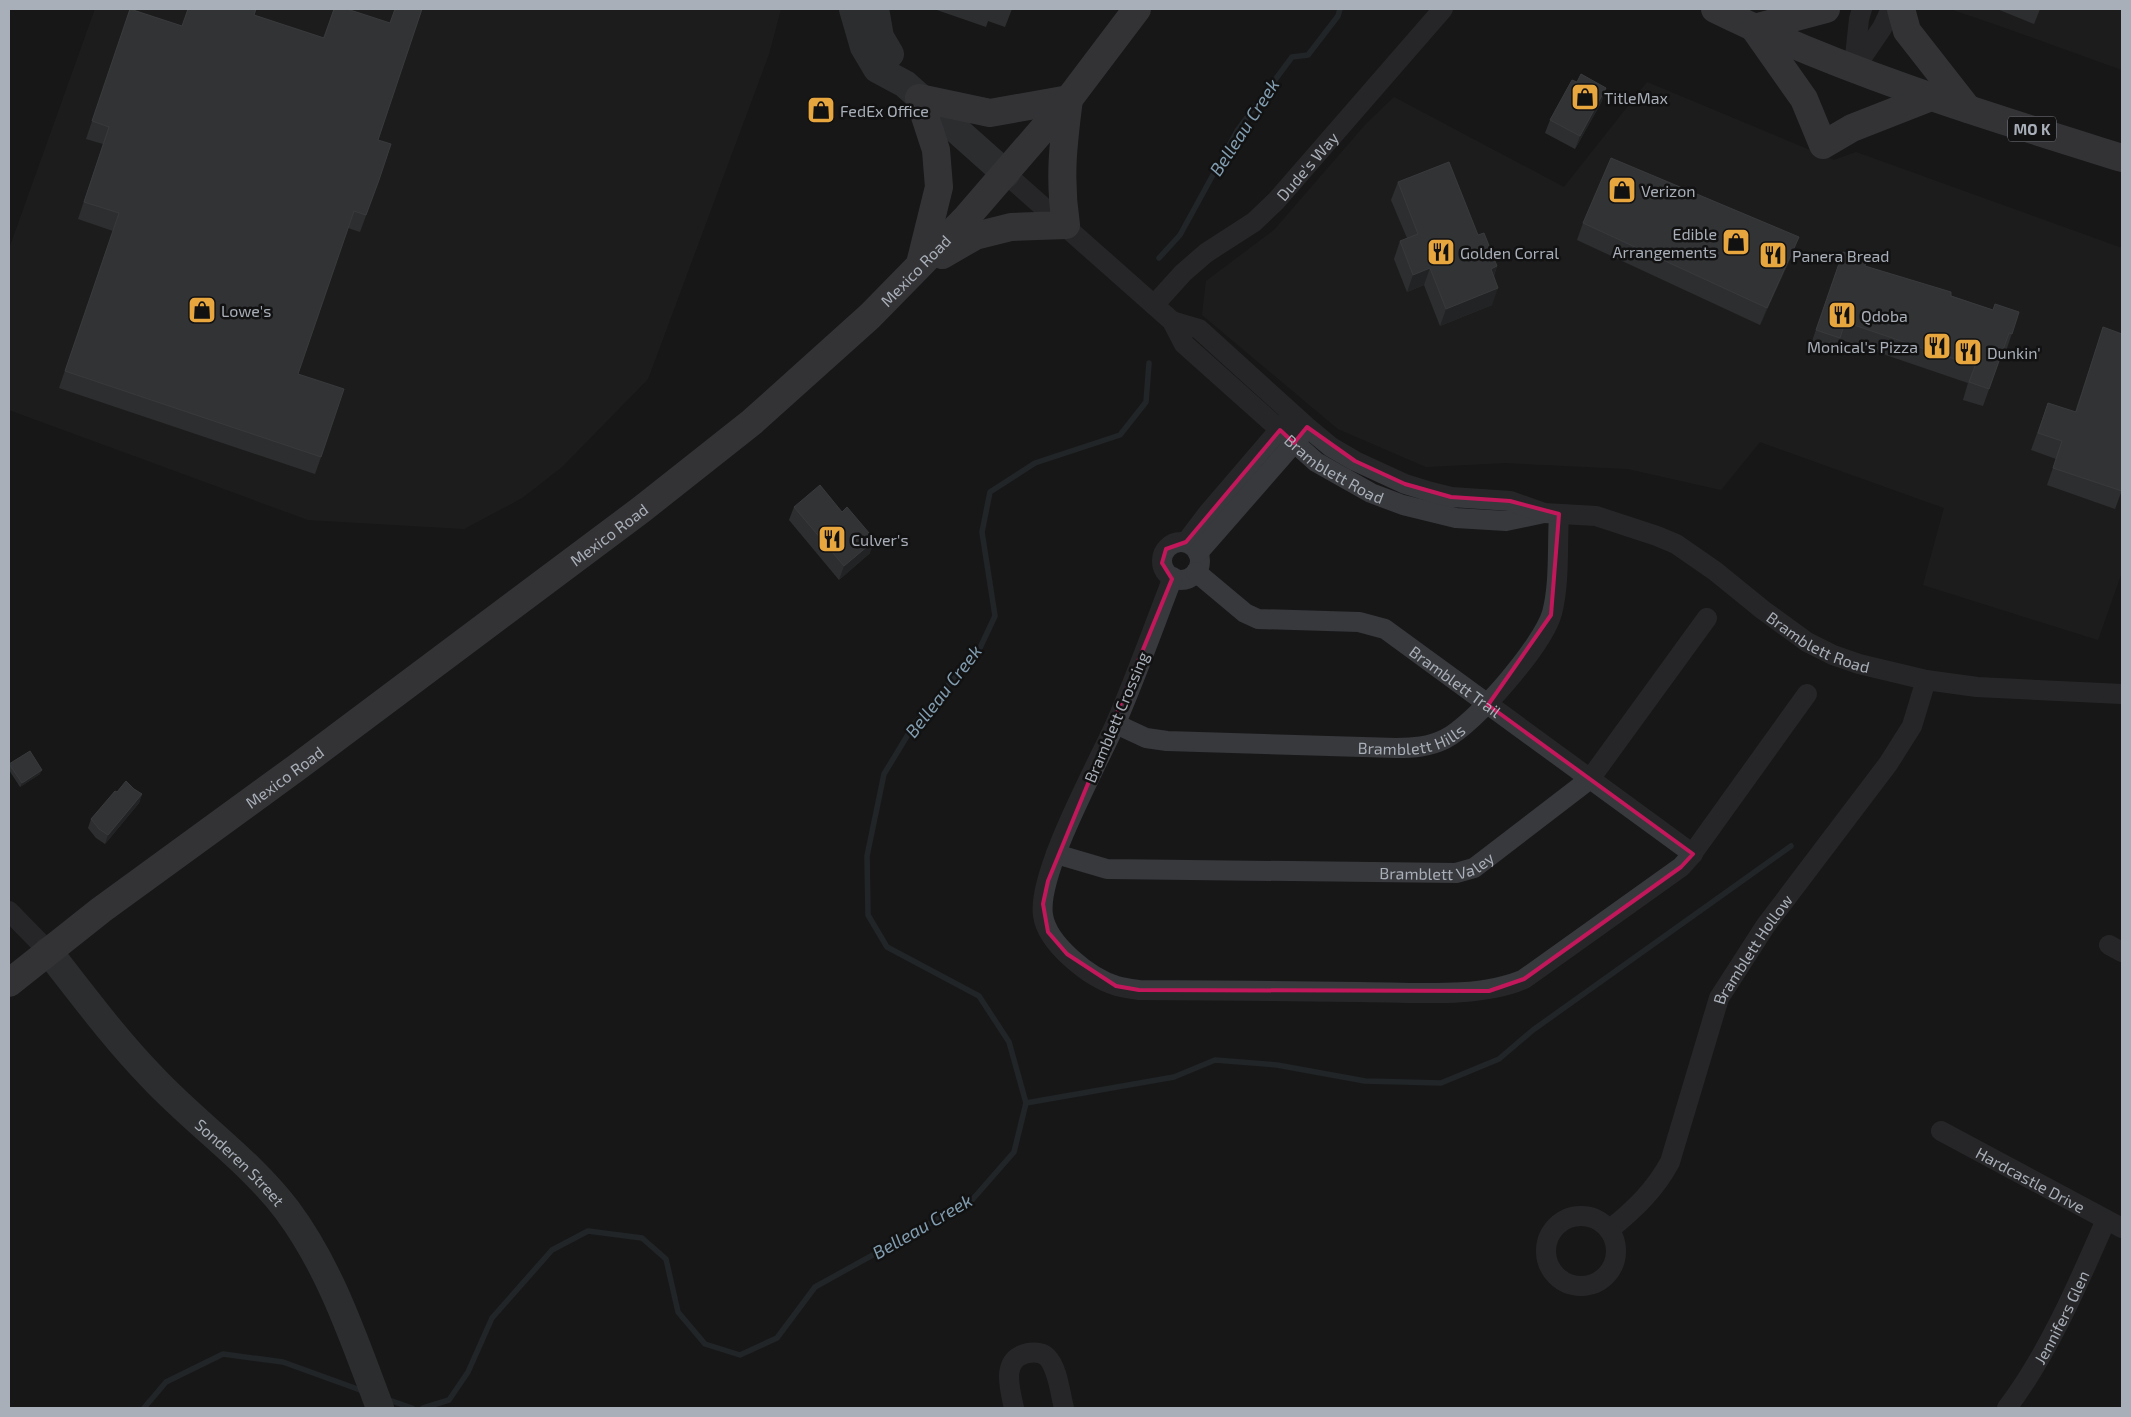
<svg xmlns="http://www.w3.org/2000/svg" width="2131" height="1417" viewBox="0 0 2131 1417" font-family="'Exo 2',sans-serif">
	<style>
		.built { fill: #232325 }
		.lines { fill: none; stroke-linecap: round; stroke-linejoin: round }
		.stream { stroke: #2d363c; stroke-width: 5.5 }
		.street { stroke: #38393d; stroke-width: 20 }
		.secondary { stroke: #46484d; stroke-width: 28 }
		.primary { stroke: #54565c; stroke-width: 28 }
		.wall { fill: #484a4d }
		.shaded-wall { fill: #303133 }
		.building { fill: #535559; stroke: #606368 }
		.marked { fill: none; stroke: #c2185b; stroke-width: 4; stroke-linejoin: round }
		.labels { text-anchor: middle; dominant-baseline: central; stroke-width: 5; stroke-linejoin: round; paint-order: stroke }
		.shield { fill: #121213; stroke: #7c8086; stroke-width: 1 }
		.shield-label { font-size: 15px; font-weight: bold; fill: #a9afb8 }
		.poi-label { font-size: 16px; fill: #a9afb8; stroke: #121213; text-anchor: start }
		.street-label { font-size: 16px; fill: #a9afb8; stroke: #121213 }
		.water-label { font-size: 18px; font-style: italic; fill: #829eb1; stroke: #121213 }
	</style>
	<rect width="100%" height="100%" fill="#171718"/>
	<!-- built -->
	<g class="built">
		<polygon points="95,9 781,9 769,54 648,379 562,467 522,498 464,529 308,520 9,410 9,249"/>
		<polygon points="1950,9 2122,9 2122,70 1997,25"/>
		<polygon points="1647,82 1834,160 1856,152 2122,248 2122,572 2098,640 1923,585 1944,508 1760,442 1721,490 1628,469 1505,463 1426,467 1338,429 1202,315 1206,281 1274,230 1365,125 1394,97 1564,187"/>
	</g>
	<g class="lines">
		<!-- stream -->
		<g class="stream">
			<polyline points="1159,258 1180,235 1237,131 1292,57 1308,55 1338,16 1340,9"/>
			<polyline points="1026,1103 1174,1077 1215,1060 1277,1065 1365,1081 1441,1083 1499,1059 1533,1030 1791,846"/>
			<polyline points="386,1399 412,1408"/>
			<polyline points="144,1408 166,1382 223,1354 283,1362 363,1391"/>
			<polyline points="423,1408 449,1400 468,1372 492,1318 552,1250 588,1231 642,1238 666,1259 678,1312 705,1344 740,1355 777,1338 815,1287 972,1200 1014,1152 1026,1103 1009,1042 979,996 887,947 868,915 867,856 884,774 915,723 979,650 995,616 982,532 990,492 1035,463 1120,435 1146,402 1149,363"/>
		</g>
		<!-- street -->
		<g class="street">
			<polyline points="1854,66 1859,19 1862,9"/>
			<polyline points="1854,69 1882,28 1891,9"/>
			<path id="s1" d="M 1006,174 L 1172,321 L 1184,344 L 1316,462 L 1371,493 L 1403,505 L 1456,518 L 1506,521 L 1544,513"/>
			<path id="s2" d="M 1154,305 L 1183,273 L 1206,253 L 1254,222 L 1276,201 L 1443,9"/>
			<path id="s3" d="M 1172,321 L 1199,329 L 1307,427 L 1331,447 L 1355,461 L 1405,484 L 1431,492 L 1451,497 L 1510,501 L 1544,513 L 1596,516 L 1657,536 L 1676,544 L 1715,571 L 1763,610 L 1807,642 L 1833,655 L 1859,664 L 1926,680 L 1977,687 L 2122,694"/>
			<polyline points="1186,542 1208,513 1287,421"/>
			<circle cx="1181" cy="561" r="19"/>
			<polyline points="1198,553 1302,434"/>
			<path id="s4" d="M 1196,572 L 1245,613 L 1258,619 L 1359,622 L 1385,629 L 1693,854"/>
			<path d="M 1173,577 C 1154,626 1136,677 1115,725 C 1096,767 1037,874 1043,915 C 1047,944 1090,978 1117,986 C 1124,988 1132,989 1139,990 C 1212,990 1286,991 1359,992 C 1408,992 1480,999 1524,979 L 1681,867 L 1690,857 L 1807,694"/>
			<path id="s5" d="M 1116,724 L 1146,738 L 1167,741 L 1396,748 C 1413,748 1429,747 1445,739 C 1475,724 1543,645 1552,613 C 1560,582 1557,546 1559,514"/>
			<path id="s6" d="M 1056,854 L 1107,869 L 1456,873 L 1474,868 L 1590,779 L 1707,618"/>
			<polyline points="9,911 48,951"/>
			<polyline points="2109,945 2122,952"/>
			<path id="s7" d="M 1941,1131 L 2122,1228"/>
			<circle cx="1581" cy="1251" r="35"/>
			<path id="s8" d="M 1609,1230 C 1634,1210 1655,1190 1670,1162 L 1719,998 L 1766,925 L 1888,764 L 1912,726 L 1926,680"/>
			<path d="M 1014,1408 C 1010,1389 1000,1359 1028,1353 C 1035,1352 1042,1352 1047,1357 C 1058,1368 1060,1393 1064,1408"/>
			<path id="s9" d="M 2007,1408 C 2049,1352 2078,1284 2106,1220"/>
		</g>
		<!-- secondary -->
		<g class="secondary">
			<polyline points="853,9 864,47 877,69 905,84 1006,174"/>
			<polyline points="875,9 880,37 890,54"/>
			<path id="s10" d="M 48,951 C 82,994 114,1038 152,1077 C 195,1123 249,1160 287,1210 C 331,1269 354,1340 380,1408"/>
		</g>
		<!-- primary -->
		<g class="primary">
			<path d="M 1715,9 C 1845,73 1984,115 2122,158"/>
			<polyline points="1901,9 1907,31 1968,109"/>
			<polyline points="1754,28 1804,99 1823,145 1852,128 1931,97"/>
			<polyline points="1754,28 1826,9"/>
			<path d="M 942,255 L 975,236 L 1011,227 L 1066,225 C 1059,179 1063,145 1069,99"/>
			<polyline points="920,264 939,187 936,150 919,98 990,113 1069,99"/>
			<path id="s11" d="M 9,983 L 101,910 L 296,768 L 642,509 L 752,422 L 870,316 L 967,217 L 1069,99 L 1137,9"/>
		</g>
	</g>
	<!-- wall -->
	<g class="wall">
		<polygon points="130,9 181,26 254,15 323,38 334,9 390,23 395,9 422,9 378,140 379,180 360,232 348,228 298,374 321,457 315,474 59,388 113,231 78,219 103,144 86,139"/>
		<polygon points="934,9 1012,9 1005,27 988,21 986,27"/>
		<polygon points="1997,9 2040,9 2034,24"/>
		<polygon points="1577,82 1602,101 1575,149 1545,133 1550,120"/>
		<polygon points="1398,182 1478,235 1497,266 1494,276 1492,305 1440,326 1424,285 1407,292 1394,259 1400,241 1407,238 1391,200"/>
		<polygon points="1583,223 1792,255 1760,325 1577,240"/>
		<polygon points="1865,266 1993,310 2019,312 2006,351 2003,350 1983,406 1963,400 1968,383 1839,339 1833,355 1810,347 1837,269"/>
		<polygon points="2103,327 2122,490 2115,509 2047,485 2056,459 2031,450 2048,403 2075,412"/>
		<polygon points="794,507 842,512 870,553 839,580 789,520"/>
		<polygon points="9,764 40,774 20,787 9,770"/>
		<polygon points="134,789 142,794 139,803 105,844 96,838 88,828 91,819 117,792"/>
	</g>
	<!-- shaded-wall -->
	<g class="shaded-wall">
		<polygon points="1606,88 1602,101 1575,149 1580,136"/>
		<polygon points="1799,237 1792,255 1760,325 1767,308"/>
		<polygon points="1497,266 1491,283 1491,269"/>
		<polygon points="1430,268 1424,285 1407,292 1413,275"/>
		<polygon points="1498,288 1492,305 1440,326 1446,309"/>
		<polygon points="875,540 870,553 839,580 844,566"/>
		<polygon points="42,770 40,774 20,787 22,783"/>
		<polygon points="142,794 139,803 105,844 108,835"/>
	</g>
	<!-- building -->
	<g class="building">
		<polygon points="130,9 182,26 188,9 256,9 254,15 324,38 334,9 347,9 390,23 395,9 422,9 378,140 391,144 379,180 366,215 354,211 298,374 344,389 321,457 65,371 119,213 84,202 109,127 92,121"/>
		<polygon points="1581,74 1606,88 1580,136 1550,120 1572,80 1577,82"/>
		<polygon points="1611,158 1799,237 1767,308 1583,223"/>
		<polygon points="1449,162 1478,235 1484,233 1497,266 1491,269 1498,288 1446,309 1430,268 1413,275 1400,241 1418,234 1398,182"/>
		<polygon points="1843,252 1867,260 1865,266 1951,292 1951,296 1993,310 1995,304 2019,312 2012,334 2009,333 1989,389 1969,382 1975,366 1845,322 1840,338 1816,330"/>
		<polygon points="2103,327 2122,334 2122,491 2053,468 2062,441 2038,433 2048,403 2076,412"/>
		<polygon points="820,485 842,512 847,507 875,540 844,566 794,507"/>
		<polygon points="30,751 42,770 22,783 9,764"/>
		<polygon points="126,781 134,789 142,794 108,835 99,829 91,819 115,791 117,792"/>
	</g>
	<!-- marked area -->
	<path d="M0 0H2131V1417H0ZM 1307,427 L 1355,461 L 1405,484 L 1451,497 L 1510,501 L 1559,514 L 1551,615 L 1488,705 L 1693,854 L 1681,867 L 1524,979 L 1489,991 L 1139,990 L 1116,986 L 1067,954 L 1048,932 L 1043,904 L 1048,881 L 1172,579 L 1162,563 L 1166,549 L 1186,542 L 1280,430 L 1294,443 Z" fill="#171718" fill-opacity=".55" fill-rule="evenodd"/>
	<path class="marked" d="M 1307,427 L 1355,461 L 1405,484 L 1451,497 L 1510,501 L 1559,514 L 1551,615 L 1488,705 L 1693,854 L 1681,867 L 1524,979 L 1489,991 L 1139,990 L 1116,986 L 1067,954 L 1048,932 L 1043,904 L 1048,881 L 1172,579 L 1162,563 L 1166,549 L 1186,542 L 1280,430 L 1294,443 Z"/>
	<!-- icons -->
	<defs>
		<symbol id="shop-square" viewBox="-11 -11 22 22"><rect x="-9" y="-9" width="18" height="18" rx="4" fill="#e8a63f" stroke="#121213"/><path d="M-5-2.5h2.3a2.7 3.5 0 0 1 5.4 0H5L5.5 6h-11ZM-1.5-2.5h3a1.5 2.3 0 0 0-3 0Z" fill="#111"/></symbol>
		<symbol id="restaurant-square" viewBox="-11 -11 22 22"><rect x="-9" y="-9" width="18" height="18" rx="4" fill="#e8a63f" stroke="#121213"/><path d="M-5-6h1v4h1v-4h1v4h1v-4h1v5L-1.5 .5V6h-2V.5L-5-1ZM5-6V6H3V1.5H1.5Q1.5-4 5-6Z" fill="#111"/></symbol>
	</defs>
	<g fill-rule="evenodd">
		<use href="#shop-square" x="1569" y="81" width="32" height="32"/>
		<use href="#shop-square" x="805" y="94" width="32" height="32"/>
		<use href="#shop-square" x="1606" y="174" width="32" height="32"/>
		<use href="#shop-square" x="1720" y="226" width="32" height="32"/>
		<use href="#restaurant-square" x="1425" y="236" width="32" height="32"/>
		<use href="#restaurant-square" x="1757" y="239" width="32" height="32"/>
		<use href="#shop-square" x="186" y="294" width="32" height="32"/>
		<use href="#restaurant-square" x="1826" y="299" width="32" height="32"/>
		<use href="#restaurant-square" x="1921" y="330" width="32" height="32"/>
		<use href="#restaurant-square" x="1952" y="336" width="32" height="32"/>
		<use href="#restaurant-square" x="816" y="523" width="32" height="32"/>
	</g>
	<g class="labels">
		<!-- shield labels -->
		<rect class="shield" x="2008" y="116.5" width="48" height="25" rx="4"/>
		<g class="shield-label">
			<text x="2032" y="129">MO K</text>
		</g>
		<!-- poi labels -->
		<g class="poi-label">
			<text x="1604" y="97">TitleMax</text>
			<text x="840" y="110">FedEx Office</text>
			<text x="1641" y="190">Verizon</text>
			<text x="1717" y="233" text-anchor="end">Edible<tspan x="1717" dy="18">Arrangements</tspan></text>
			<text x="1460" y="252">Golden Corral</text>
			<text x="1792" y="255">Panera Bread</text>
			<text x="221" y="310">Lowe's</text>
			<text x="1861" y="315">Qdoba</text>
			<text x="1918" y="346" text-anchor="end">Monical's Pizza</text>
			<text x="1987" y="352">Dunkin'</text>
			<text x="851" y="539">Culver's</text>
		</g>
		<!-- street labels -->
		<g class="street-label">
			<text stroke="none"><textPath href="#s2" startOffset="208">Dude's Way</textPath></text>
			<text stroke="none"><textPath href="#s11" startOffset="1154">Mexico Road</textPath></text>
			<text stroke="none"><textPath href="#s1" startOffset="444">Bramblett Road</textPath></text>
			<text stroke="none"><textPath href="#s11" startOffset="749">Mexico Road</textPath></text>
			<text stroke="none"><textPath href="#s3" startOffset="742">Bramblett Road</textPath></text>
			<text stroke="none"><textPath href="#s4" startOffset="294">Bramblett Trail</textPath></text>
			<text transform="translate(1116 717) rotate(-67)">Bramblett Crossing</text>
			<text stroke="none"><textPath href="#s5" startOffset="300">Bramblett Hills</textPath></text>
			<text stroke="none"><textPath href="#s11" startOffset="344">Mexico Road</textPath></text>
			<text stroke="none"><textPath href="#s6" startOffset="384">Bramblett Valey</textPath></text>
			<text stroke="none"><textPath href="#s8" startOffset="322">Bramblett Hollow</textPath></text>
			<text stroke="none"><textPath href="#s10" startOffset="286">Sonderen Street</textPath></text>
			<text stroke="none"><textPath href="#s7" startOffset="102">Hardcastle Drive</textPath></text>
			<text stroke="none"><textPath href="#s9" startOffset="106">Jennifers Glen</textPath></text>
		</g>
		<!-- water labels -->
		<g class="water-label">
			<text transform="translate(1244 127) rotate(-57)">Belleau Creek</text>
			<text transform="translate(943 691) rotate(-52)">Belleau Creek</text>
			<text transform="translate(922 1226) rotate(-30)">Belleau Creek</text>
		</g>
	</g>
	<!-- border -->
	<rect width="2131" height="1417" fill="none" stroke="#a9afb8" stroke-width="20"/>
</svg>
